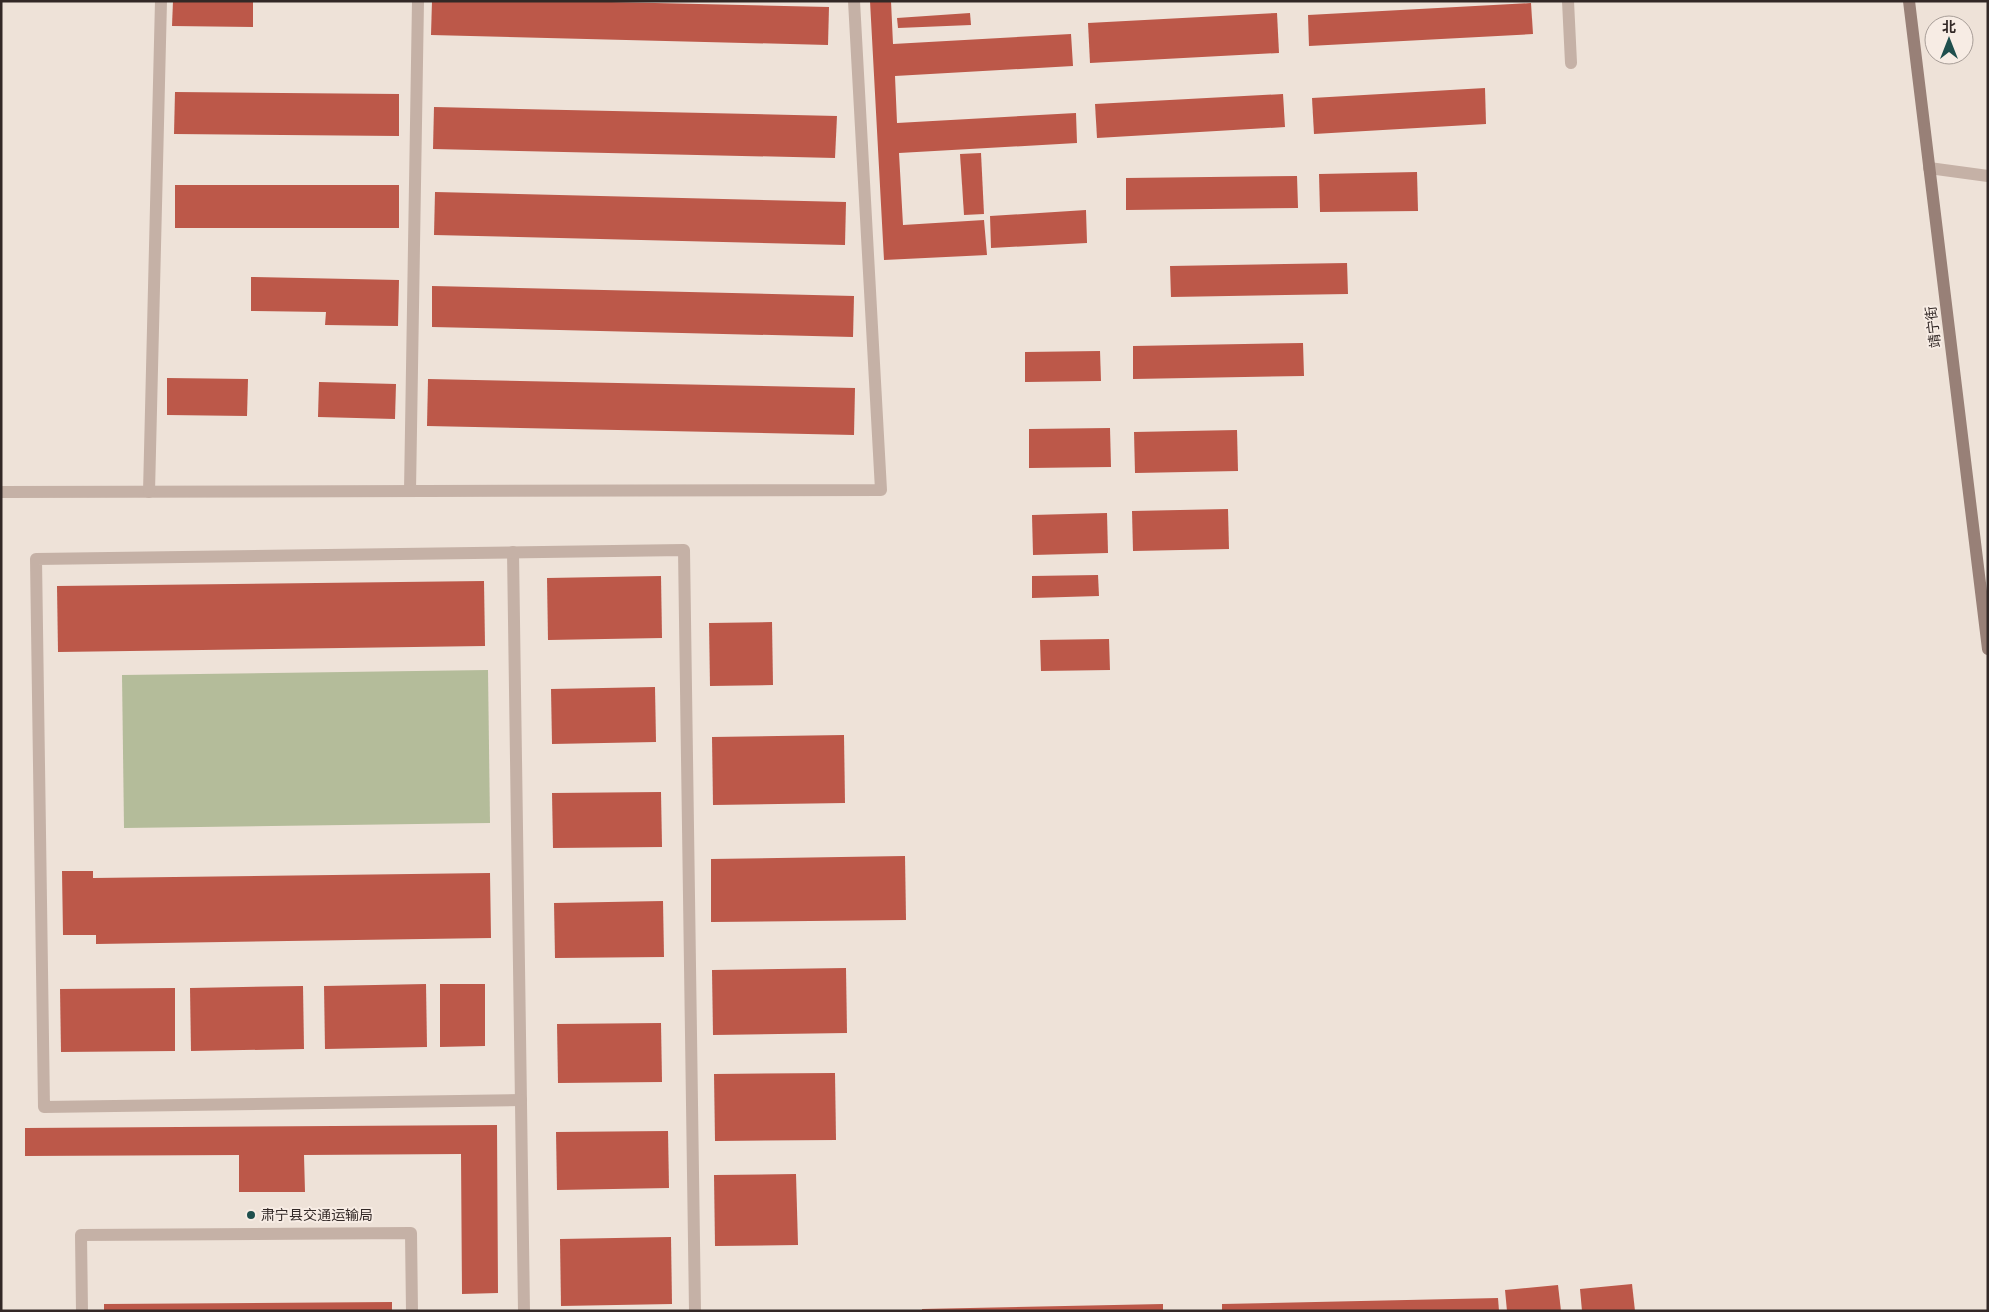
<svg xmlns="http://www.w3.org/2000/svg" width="1989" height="1312" viewBox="0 0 1989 1312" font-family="Helvetica,'Noto Sans SC',sans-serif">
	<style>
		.green { fill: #b4bc9a }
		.building { fill: #bc5849 }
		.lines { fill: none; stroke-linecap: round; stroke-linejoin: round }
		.service { stroke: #c5b1a6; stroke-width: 12 }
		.minor { stroke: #c5b1a6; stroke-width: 12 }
		.secondary { stroke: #988077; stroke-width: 12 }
		.poi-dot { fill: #1f4f4d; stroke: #f7ece4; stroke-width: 2 }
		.labels { text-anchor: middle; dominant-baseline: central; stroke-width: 4; stroke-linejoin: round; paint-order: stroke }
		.street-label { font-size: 14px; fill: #322826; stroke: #f7ece4 }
		.poi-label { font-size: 14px; fill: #322826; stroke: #f7ece4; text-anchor: start }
	</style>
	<rect width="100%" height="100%" fill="#eee2d8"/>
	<!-- green -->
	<polygon class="green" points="488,670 490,823 124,828 122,675"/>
	<!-- building -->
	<g class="building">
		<polygon points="173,1 253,1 253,27 172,26"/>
		<polygon points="432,1 568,1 829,7 828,45 431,35"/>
		<polygon points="870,1 891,1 893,44 1071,34 1073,66 895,76 897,123 1076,113 1077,143 899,153 903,225 984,220 987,255 884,260"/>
		<polygon points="1531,3 1533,34 1309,46 1308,15"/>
		<polygon points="970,13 971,25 898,28 897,18"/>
		<polygon points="1277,13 1279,53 1090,63 1088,23"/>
		<polygon points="1485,88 1486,124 1314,134 1312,98"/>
		<polygon points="175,92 399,94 399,136 174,134"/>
		<polygon points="1283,94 1285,127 1097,138 1095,104"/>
		<polygon points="434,107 837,116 835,158 433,149"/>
		<polygon points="981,153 984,214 964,215 960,154"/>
		<polygon points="1417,172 1418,211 1320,212 1319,174"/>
		<polygon points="1297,176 1298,208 1126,210 1126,178"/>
		<rect x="175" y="185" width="224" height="43"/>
		<polygon points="435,192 846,202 845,245 434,235"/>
		<polygon points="1086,210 1087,243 991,248 990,216"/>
		<polygon points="1347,263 1348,294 1171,297 1170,266"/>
		<polygon points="251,277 399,280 398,326 325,325 326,312 251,311"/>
		<polygon points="432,286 854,296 853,337 432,327"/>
		<polygon points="1303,343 1304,376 1133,379 1133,346"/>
		<polygon points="1100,351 1101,381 1025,382 1025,352"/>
		<polygon points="167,378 248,379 247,416 167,415"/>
		<polygon points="428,379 855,388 854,435 427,426"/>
		<polygon points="319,382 396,384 395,419 318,417"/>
		<polygon points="1110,428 1111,467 1029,468 1029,429"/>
		<polygon points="1237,430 1238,471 1135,473 1134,432"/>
		<polygon points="1228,509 1229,549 1133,551 1132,511"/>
		<polygon points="1107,513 1108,553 1033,555 1032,515"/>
		<polygon points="1098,575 1099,596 1032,598 1032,576"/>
		<polygon points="661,576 662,638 548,640 547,578"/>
		<polygon points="484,581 485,646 58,652 57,586"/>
		<polygon points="772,622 773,685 710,686 709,623"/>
		<polygon points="1109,639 1110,670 1041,671 1040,640"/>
		<polygon points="655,687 656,742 552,744 551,689"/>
		<polygon points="844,735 845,803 713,805 712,737"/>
		<polygon points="661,792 662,847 553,848 552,793"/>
		<polygon points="905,856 906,920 711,922 711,859"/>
		<polygon points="62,871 93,871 93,878 490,873 491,938 96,944 96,935 63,935"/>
		<polygon points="663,901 664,957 555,958 554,903"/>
		<polygon points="846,968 847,1033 713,1035 712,970"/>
		<polygon points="426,984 427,1047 325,1049 324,986"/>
		<polygon points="440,984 485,984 485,1046 440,1047"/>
		<polygon points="303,986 304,1049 191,1051 190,988"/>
		<polygon points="175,988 175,1051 61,1052 60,989"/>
		<polygon points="661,1023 662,1082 558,1083 557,1024"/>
		<polygon points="835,1073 836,1140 715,1141 714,1074"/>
		<polygon points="497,1125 498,1293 462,1294 461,1154 304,1155 305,1192 239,1192 239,1155 25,1156 25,1128"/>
		<polygon points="668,1131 669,1188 557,1190 556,1132"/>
		<polygon points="796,1174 798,1245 715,1246 714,1175"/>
		<polygon points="671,1237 672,1304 561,1306 560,1239"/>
		<polygon points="1632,1284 1635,1311 1582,1311 1580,1289"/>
		<polygon points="1558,1285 1561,1311 1507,1311 1505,1290"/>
		<polygon points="1498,1298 1499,1311 1222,1311 1222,1304"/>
		<polygon points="392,1302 392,1311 104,1311 104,1304"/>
		<polygon points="1163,1304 1163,1311 922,1311 922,1309"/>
	</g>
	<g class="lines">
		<!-- service -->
		<g class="service">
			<polyline points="1568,1 1571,63"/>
			<polyline points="513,552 524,1311"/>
			<polyline points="521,1100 44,1107 36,559 684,550 695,1311"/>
			<polyline points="82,1311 81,1235 411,1233 412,1311"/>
		</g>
		<!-- minor -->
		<g class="minor">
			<polyline points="1929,168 1988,176"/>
			<polyline points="410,491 418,1"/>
			<polyline points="1,492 881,490 854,1"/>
			<polyline points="149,492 161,1"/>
		</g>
		<!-- secondary -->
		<polyline class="secondary" points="1909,1 1988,649"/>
	</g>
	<!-- markers -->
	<circle class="poi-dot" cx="251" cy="1215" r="5"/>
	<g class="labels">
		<!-- street labels -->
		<g class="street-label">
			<text transform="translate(1933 327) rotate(-97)">靖宁街</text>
		</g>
		<!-- poi labels -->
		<g class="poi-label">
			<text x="261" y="1215">肃宁县交通运输局</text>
		</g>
	</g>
	<!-- border -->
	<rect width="1989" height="1312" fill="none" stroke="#322826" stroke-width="5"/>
	<!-- north arrow -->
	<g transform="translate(1949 40)"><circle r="24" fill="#f7ece4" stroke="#a89e98"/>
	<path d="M0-4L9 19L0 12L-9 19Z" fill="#1f4f4d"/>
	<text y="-8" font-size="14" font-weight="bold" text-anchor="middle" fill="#322826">北</text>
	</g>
</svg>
